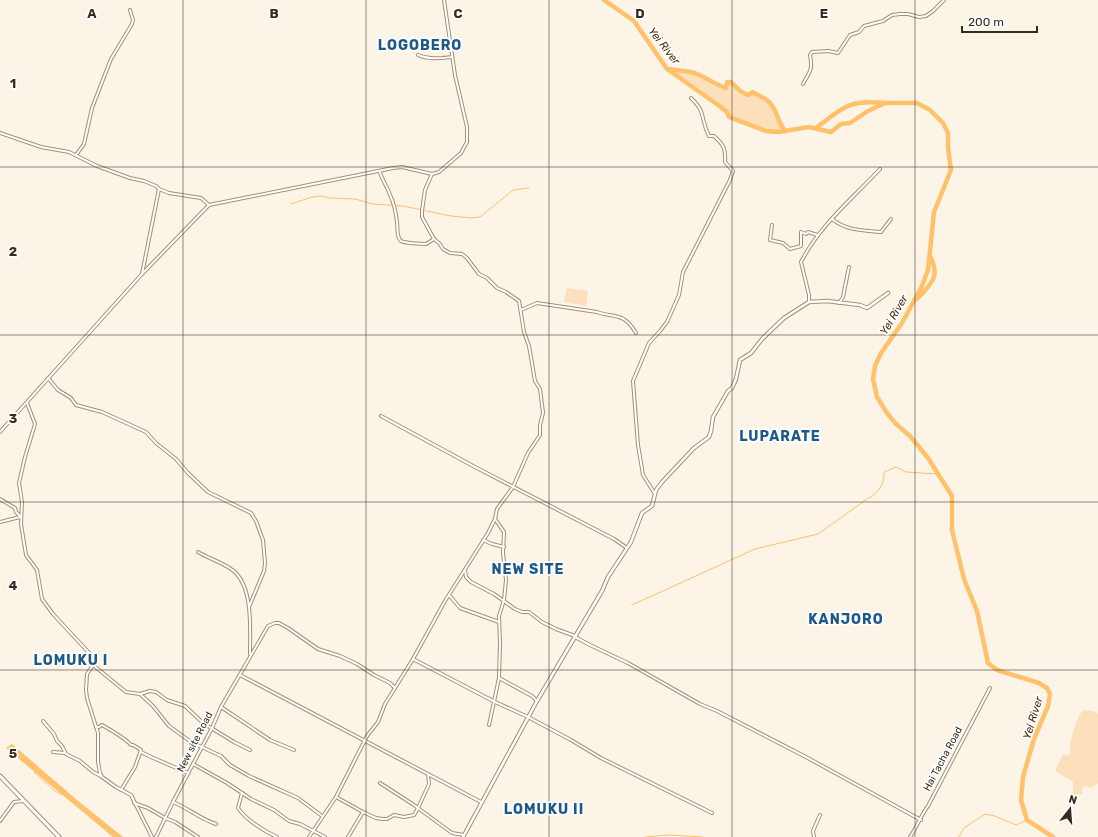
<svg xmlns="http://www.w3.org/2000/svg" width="1098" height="837" viewBox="0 0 1098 837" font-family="Rubik,sans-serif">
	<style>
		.green { fill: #fce0bc }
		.water { fill: #ffc169 }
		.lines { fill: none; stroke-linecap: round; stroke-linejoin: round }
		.stream { stroke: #ffc169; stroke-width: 1 }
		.river { stroke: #ffc169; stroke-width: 4.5 }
		.minor-casing { stroke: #a48e72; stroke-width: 4 }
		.tertiary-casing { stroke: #a48e72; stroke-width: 4.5 }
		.primary-casing { stroke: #a48e72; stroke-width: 5 }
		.minor { stroke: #fff; stroke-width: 2 }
		.tertiary { stroke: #fff; stroke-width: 2.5 }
		.primary { stroke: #fff; stroke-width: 3 }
		.grid { fill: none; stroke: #352c20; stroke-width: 1; stroke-opacity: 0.55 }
		.labels { text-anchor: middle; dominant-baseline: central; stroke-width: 3.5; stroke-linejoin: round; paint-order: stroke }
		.street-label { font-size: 10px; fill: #352c20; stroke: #fff }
		.water-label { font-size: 11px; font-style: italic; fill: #452c05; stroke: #fff }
		.district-label { font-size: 14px; font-weight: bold; letter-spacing: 1px; fill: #1c5888; stroke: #fff }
		.grid-label { font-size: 13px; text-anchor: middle; font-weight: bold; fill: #352c20; stroke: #fff; stroke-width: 3.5; stroke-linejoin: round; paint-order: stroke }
	</style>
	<rect width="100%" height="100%" fill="#fdf4e8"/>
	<!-- green -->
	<g class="green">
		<path d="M 667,69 C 676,70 688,70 696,73 C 706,78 715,85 726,88 L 727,82 L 731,82 L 740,91 L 748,95 L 753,92 C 758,96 766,98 770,103 C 777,111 778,122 785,131 L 766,131 L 729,117 L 727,112 L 718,105 Z"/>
		<polygon points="567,288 588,291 586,306 564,302"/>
		<path d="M 1083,710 L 1094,711 L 1098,714 L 1098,783 L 1092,788 L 1084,786 L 1081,790 L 1083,792 L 1082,795 L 1078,794 L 1078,798 L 1075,798 L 1073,794 L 1073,782 L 1055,771 L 1063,754 L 1068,756 L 1070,754 C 1070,740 1074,722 1083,710 Z"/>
	</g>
	<!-- water -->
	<polygon class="water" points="12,744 77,800 123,837 113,837 6,748"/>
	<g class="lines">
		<!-- stream -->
		<g class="stream">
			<polyline points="291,204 312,197 321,196 329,198 355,199 373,204 403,206 451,216 471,218 480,217 513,190 529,188"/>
			<path d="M 632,605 L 755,549 L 818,534 L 867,499 C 878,494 885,483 884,472 L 896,467 L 906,472 L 938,474"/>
			<polyline points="34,772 55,791 62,795"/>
			<polyline points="645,837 669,835 703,837"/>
			<polyline points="959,837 964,828 985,814 995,816 1016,825 1027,820"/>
		</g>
		<!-- river -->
		<g class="river">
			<polyline points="604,0 634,21 667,69 718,105 727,112 729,117 766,131 779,132 809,127 831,132 841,124 850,123 868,111 885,103 917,103 930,110 943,123 948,133 948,147 951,170 934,212 928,270 922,286 902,323 881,353 875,366 873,379 877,397 887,413 895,423 910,436 928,458 952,496 952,530 964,579 977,611 988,663 997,670 1039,683 1047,688 1050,694 1048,706 1034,739 1023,777 1021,800 1027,820 1053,837"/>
			<path d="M 669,69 C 678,71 689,70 697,74 C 707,78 716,85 726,88 L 727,82 L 731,82 L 740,91 L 748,95 L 753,92 C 758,96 766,98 770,103 C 777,111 778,122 785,131"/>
			<path d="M 816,128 C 842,108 849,99 885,103"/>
			<path d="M 917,299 C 931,283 941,278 930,256"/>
		</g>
		<defs>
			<g id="minor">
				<path d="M 418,55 C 429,60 441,58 452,57"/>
				<path d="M 803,84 C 810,71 813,70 810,55 L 812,52 L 828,51 L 838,53 L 850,35 L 859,32 L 864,26 L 883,21 L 892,15 L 900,14 L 908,14 L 919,17 L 926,16 L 933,11 L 944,0"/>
				<polyline points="0,133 41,147 69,152 97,166 130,178 144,181 156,186 159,189 142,274 0,432"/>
				<polyline points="76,155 84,144 92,108 111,59 132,24 133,20 130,10"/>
				<path d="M 380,172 C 382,180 387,186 390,195 C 394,203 396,213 397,222 C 398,228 396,237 401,241 C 404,243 421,244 426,244 L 434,239"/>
				<polyline points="159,189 169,193 201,198 209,205"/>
				<path d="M 832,219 C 847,231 862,230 881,232 L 891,219"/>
				<polyline points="772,225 770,240 783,243 790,249 801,246 801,232 806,234 808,232 817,235"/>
				<polyline points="142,274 209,205 393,168 402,167 432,174 439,172 461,153 467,142 467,127 455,75 444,0"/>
				<path d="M 809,302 L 809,295 L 801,262 C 820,225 852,199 880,169"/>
				<polyline points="839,303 843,297 849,267"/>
				<path d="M 521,310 L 537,303 L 597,312 C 606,316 618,314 625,320 C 630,323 633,328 636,333"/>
				<polyline points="48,378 58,390 71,398 76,405 102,412 146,432 156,443 176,459 188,473 208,492 251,513 256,521 263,540 265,563 264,571 249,607"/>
				<polyline points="27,403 35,424 25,457 19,483 22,502 21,524 26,555 37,570 42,599 53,614 92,656 93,665 87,674 86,690 87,698 98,733 98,762 100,773 102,777 116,787 131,795 152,837"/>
				<polyline points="381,416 475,467 614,539 627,548"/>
				<path d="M 655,494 L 643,475 L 638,445 L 633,381 L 649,343 L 660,331 L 667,322 L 679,295 L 683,272 L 730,180 L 733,171 L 725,162 C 726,149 724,145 714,136 L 709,136 C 700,119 707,113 691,98"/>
				<polyline points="0,499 15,508 16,512 21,517"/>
				<polyline points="0,522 20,517"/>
				<polyline points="483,540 492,544 504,547"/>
				<path d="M 198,552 C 208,558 221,562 231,569 C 254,584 250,630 250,654"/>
				<polyline points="465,570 466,577 471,582 494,594 515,609 522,612 529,612 542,622 556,629 575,636"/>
				<polyline points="449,595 460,608 499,622"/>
				<polyline points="575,637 590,645 628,663 700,704 717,711 806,757 921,820"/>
				<polyline points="413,659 495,702 528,717 571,740 601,758 712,813"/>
				<polyline points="93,665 126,692 140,694 150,691 156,692 167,700 185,706 203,723 234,742 250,750"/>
				<polyline points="240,675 481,802"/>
				<polyline points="499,678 532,696 537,701"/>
				<polyline points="140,694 153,706 169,726 191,742 221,756 230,765 249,776 298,798 322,816"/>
				<polyline points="221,707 270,740 294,750"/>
				<polyline points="43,721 54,734 57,741 62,746 66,754 80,761 93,772 101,776"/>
				<polyline points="489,725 499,678 500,644 499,616 504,600 506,580 503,553 504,532 495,519"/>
				<path d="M 96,727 L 99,727 L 102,725 C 109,729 127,740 131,745 L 133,745 L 141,750 L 135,767 L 121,790"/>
				<polyline points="53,752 65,753"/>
				<polyline points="141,752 151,757 188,773"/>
				<polyline points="193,764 227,783 251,799 274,810 289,821 300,824 325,837"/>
				<polyline points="380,783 414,805 422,811 452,833 464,835"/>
				<path d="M 242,793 L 238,808 C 245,819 264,831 277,837"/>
				<polyline points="336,797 363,812"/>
				<path d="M 173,802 C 188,808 200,819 216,824"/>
				<polyline points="134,803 148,808 165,818 175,822 198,837"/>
				<polyline points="0,821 14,802 23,801"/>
				<polyline points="156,837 173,802 212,728 221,707 268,626 275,623 279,623 288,628 318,649 340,656 357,664 374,675 390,683 395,688"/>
				<polyline points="309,837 336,797 367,736 378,722 385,704 413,659 445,601 488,533 495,519 497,509 513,487 528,453 540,435 540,425 543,413 540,389 535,381 529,346 524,332 519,301 506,292 497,288 487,278 479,274 467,258 462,254 450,253 443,249 439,243 434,239 422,217 422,211 425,190 432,174"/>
				<polyline points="348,837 363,812 376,818 383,819 387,819 394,815 404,817 414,815 418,808 429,784 428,774"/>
				<polyline points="814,837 813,831 820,815"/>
				<path d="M 910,837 C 917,827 921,815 928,806 L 990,688"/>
			</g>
			<polyline id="tertiary" points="463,837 537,701 602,591 608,577 631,542 642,513 652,506 656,490 662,482 694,448 709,437 711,431 713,417 728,391 732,388 736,379 740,360 751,353 763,338 784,318 809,302 827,301 860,305 867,308 888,293"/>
			<polyline id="primary" points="0,776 59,837"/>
		</defs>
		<!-- minor casing -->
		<use href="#minor" class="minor-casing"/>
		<!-- tertiary casing -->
		<use href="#tertiary" class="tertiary-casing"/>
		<!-- primary casing -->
		<use href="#primary" class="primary-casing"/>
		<!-- minor -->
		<use href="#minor" class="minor"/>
		<!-- tertiary -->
		<use href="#tertiary" class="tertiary"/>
		<!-- primary -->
		<use href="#primary" class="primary"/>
	</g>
	<!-- grid -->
	<path class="grid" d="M 183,0 L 183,837M 366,0 L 366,837M 549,0 L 549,837M 732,0 L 732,837M 915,0 L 915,837M 0,167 L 1098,167M 0,335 L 1098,335M 0,502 L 1098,502M 0,670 L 1098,670"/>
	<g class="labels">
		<!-- street labels -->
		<g class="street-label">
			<text transform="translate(195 742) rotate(-63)">New site Road</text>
			<text transform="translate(943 759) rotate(-62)">Hai Tacha Road</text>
		</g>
		<!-- water labels -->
		<g class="water-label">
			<text transform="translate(664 46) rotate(52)">Yei River</text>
			<text transform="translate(894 315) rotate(-60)">Yei River</text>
			<text transform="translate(1033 718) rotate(-73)">Yei River</text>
		</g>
		<!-- district labels -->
		<g class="district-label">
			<text x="420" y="45">LOGOBERO</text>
			<text x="780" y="436">LUPARATE</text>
			<text x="528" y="569">NEW SITE</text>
			<text x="846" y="619">KANJORO</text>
			<text x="71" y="660">LOMUKU I</text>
			<text x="544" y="809">LOMUKU II</text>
		</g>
	</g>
	<g class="grid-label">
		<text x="92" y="18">A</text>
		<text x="274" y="18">B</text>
		<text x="458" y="18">C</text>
		<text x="640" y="18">D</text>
		<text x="824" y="18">E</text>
		<text x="13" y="88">1</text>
		<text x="13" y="256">2</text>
		<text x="13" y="423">3</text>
		<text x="13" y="590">4</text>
		<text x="13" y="758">5</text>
	</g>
	<!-- north arrow -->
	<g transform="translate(1070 809) rotate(17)" stroke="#ffffff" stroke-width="3" paint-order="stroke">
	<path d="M0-3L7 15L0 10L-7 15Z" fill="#352c20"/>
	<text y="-6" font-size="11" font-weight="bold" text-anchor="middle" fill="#352c20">N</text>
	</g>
	<!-- scale -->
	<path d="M962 26v6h75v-6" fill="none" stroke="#352c20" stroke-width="2"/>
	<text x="968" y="26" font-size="12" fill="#352c20" stroke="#ffffff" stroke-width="3" paint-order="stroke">200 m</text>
</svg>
